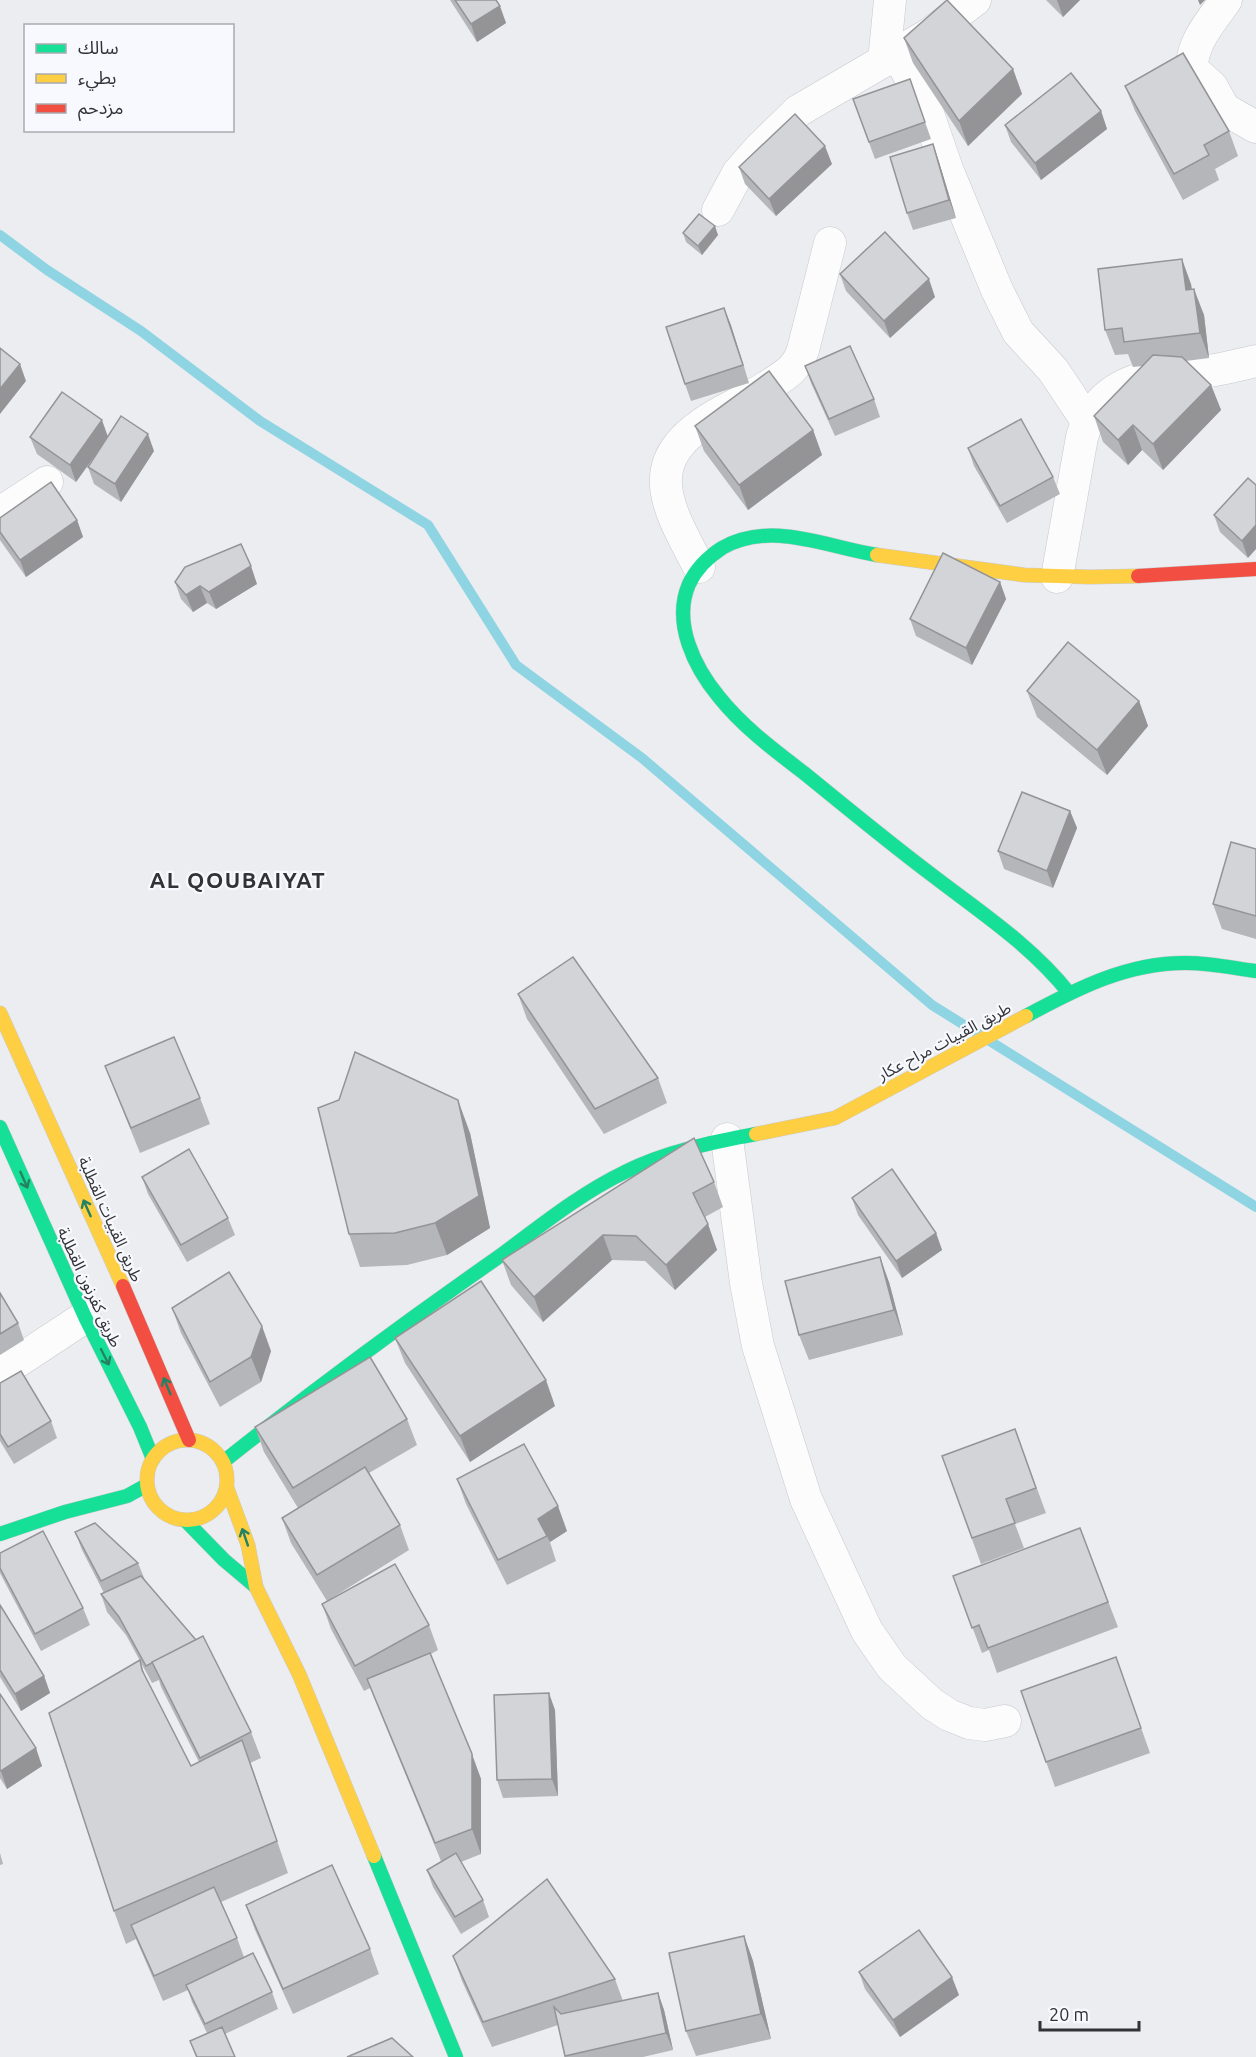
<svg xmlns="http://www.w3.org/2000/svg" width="1256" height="2057" viewBox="0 0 1256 2057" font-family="Ubuntu,'Noto Sans Arabic',sans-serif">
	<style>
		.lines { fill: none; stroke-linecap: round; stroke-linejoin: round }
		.stream { stroke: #8fd4e2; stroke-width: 10 }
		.street-casing { stroke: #c8c9cc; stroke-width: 33 }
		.fast-casing { stroke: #c8c9cc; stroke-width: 15 }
		.slow-casing { stroke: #c8c9cc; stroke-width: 15 }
		.jam-casing { stroke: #c8c9cc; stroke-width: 15 }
		.street { stroke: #fcfcfd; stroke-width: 32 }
		.fast { stroke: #16e098; stroke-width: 14 }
		.slow { stroke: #ffcf43; stroke-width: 14 }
		.jam { stroke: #f24e42; stroke-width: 14 }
		.wall { fill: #b5b6ba }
		.shaded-wall { fill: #949497 }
		.building { fill: #d3d4d8; stroke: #949497; stroke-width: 1.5 }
		.oneway { stroke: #258162 }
		.labels { text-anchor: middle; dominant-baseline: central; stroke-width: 4.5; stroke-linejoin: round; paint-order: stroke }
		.street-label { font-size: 16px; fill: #323336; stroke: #f7f9ff }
		.district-label { font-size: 22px; font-weight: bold; letter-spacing: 1.5px; fill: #323336; stroke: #f7f9ff }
	</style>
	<rect width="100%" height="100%" fill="#ebedf1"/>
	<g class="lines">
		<!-- stream -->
		<polyline class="stream" points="0,235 47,270 141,331 260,421 428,525 516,665 642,758 932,1005 1256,1207"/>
		<defs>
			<g id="street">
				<path d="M 1226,0 C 1212,20 1191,43 1192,69 L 1212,87 L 1224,109 L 1256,127"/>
				<polyline points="897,53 925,105 947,169 973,232 997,290 1018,332 1053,370 1087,421"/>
				<polyline points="884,61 890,0"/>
				<polyline points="718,210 738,173 759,149 798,111 928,35 975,0"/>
				<polyline points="0,513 47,482"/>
				<path d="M 699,567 C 665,503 639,460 716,415 C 733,405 752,397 768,386 C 784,376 797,369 803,350 L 830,243"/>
				<path d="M 1057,577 L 1082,437 C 1094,397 1124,379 1165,374 C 1177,373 1189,373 1202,372 C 1220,370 1238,365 1256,361"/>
				<polyline points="727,1139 746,1283 758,1346 806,1499 867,1631 892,1667 932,1704 949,1715 969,1723 985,1725 1005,1721"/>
				<polyline points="0,1373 85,1317"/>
			</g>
			<g id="fast">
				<path d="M 877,555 C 826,547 771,520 722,548 C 708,557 696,569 689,584 C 672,623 695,668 719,697 C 743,727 774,750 804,773 C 846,807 888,842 932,875 C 980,912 1031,945 1069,993"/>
				<path d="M 1026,1016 C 1076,989 1128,962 1187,963 C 1210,963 1233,968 1256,971"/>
				<polyline points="0,1127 85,1317 140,1427 153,1459"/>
				<path d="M 223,1462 C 312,1391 404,1323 497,1258 C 538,1228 579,1194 625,1172 C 664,1152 713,1142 756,1134"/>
				<polyline points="186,1521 224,1560 256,1587"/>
				<polyline points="0,1534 65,1512 127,1496 147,1485"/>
				<polyline points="374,1856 456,2057"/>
			</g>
			<g id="slow">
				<polyline points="877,555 1024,575 1090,577 1138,576"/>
				<polyline points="0,1013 123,1286"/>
				<polyline points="756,1134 835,1118 1026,1016"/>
				<circle cx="187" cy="1480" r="40"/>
				<polyline points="227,1488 248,1545 256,1587 299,1674 374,1856"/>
			</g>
			<g id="jam">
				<polyline points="1138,576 1256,569"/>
				<polyline points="123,1286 189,1440"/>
			</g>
		</defs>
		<!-- street casing -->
		<use href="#street" class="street-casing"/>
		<!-- fast casing -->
		<use href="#fast" class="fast-casing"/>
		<!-- slow casing -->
		<use href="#slow" class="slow-casing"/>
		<!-- jam casing -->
		<use href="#jam" class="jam-casing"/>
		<!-- street -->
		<use href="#street" class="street"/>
		<!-- fast -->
		<use href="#fast" class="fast"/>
		<!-- slow -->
		<use href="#slow" class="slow"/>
		<!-- jam -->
		<use href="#jam" class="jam"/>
	</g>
	<!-- wall -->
	<g class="wall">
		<polygon points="450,0 496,0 506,23 477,42"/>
		<polygon points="1046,0 1080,0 1063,17"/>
		<polygon points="904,38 1013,69 1022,94 968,146 913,63"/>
		<polygon points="910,79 931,139 875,159 853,99"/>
		<polygon points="1125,86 1229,131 1238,156 1215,169 1219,180 1183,200 1135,111"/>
		<polygon points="1101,111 1107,129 1041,180 1011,142 1005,125"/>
		<polygon points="933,144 939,162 956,218 913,230 907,213"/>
		<polygon points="832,164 776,216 745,184 739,167"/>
		<polygon points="683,233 718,235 702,255 686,242"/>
		<polygon points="840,274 935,297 890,338 846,291"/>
		<polygon points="1191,284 1192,290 1204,315 1209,358 1186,361 1211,385 1221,410 1163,470 1142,450 1128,465 1103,442 1094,416 1143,366 1133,367 1128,354 1115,355 1105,330"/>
		<polygon points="724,308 749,383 691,401 685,384"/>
		<polygon points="805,366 874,399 880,417 835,436 811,383"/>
		<polygon points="695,426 813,430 822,455 748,510 704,451"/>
		<polygon points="30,437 108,437 154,451 121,502 94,484 88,467 104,443 76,482 37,454"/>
		<polygon points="968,448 1053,477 1060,494 1007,523 974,466"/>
		<polygon points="1248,478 1248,558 1220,532 1214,515"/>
		<polygon points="0,518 77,520 83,537 26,577 0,540"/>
		<polygon points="175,582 257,584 216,609 207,603 193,612 181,599"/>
		<polygon points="1000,582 1006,599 972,665 916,636 910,619"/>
		<polygon points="1027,691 1139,701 1148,726 1107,775 1037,717"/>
		<polygon points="1070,811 1077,828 1053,888 1004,869 998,851"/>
		<polygon points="1256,849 1256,939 1222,929 1213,904"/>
		<polygon points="518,994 658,1078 667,1103 604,1134 527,1019"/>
		<polygon points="105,1066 200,1098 210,1124 140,1153 115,1091"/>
		<polygon points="470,1133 490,1228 447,1255 407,1265 360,1267 349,1234"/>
		<polygon points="142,1177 228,1218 235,1235 187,1262 148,1194"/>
		<polygon points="714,1182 723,1207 705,1217 717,1250 675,1290 645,1261 612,1260 543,1322 511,1285 502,1260"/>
		<polygon points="852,1198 936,1233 942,1250 902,1278 858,1215"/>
		<polygon points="889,1282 903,1335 809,1360 799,1335"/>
		<polygon points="0,1293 18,1323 24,1340 0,1355"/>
		<polygon points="172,1308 271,1351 261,1382 220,1407 181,1333"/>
		<polygon points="395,1338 555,1406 470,1462 405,1363"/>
		<polygon points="0,1383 51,1421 57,1438 14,1464 0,1441"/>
		<polygon points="407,1419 417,1445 369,1473 400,1525 409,1550 327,1601 291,1543 282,1518 298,1508 264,1452 255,1427"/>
		<polygon points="1015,1429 1046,1513 1015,1524 1024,1548 981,1564 942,1456"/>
		<polygon points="457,1479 567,1531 550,1542 556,1561 507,1585 466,1504"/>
		<polygon points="1080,1528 1118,1627 997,1673 989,1650 982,1653 953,1576"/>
		<polygon points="75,1532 138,1563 145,1580 251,1732 261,1758 250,1763 288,1873 221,1902 237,1938 244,1957 272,1992 278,2009 225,2034 235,2057 196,2057 190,2041 207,2033 192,2002 188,1990 163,2001 136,1939 126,1944 114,1911 140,1660 145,1676 191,1766 199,1762 161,1687 159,1680 152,1683 126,1635 107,1612 101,1594 104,1593 82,1550"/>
		<polygon points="0,1553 83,1608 90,1625 41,1651 0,1573"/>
		<polygon points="322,1604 429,1625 438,1650 431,1654 481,1779 481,1854 461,1862 483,1900 489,1917 461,1934 433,1887 427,1870 441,1861 370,1688 364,1691 331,1629"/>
		<polygon points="0,1605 44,1676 50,1693 21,1711 0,1677"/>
		<polygon points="1116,1657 1150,1753 1055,1787 1021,1691"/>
		<polygon points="0,1694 42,1766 7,1789 0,1778"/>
		<polygon points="555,1710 558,1796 503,1798 497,1780"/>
		<polygon points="0,1853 3,1864 0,1865"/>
		<polygon points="246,1905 370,1949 379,1974 293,2014 255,1930"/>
		<polygon points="744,1936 753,1961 771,2039 696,2056 686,2031"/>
		<polygon points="453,1956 615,1979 623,2001 658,1993 664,2010 673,2050 643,2057 565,2057 558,2025 492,2047 462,1981"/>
		<polygon points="859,1972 959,1995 900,2037 865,1989"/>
	</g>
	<!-- shaded-wall -->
	<g class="shaded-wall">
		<polygon points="1057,0 1080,0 1063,17"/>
		<polygon points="1198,0 1205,0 1200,5"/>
		<polygon points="500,6 506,23 477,42 471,24"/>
		<polygon points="1013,69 1022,94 968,146 959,121"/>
		<polygon points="1101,111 1107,129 1041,180 1035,163"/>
		<polygon points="933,144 939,162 956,218 949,200"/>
		<polygon points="825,146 832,164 776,216 769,199"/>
		<polygon points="715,226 718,235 702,255 698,246"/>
		<polygon points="1182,259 1191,284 1195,316 1186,290"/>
		<polygon points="929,279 935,297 890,338 884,321"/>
		<polygon points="1194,289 1204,315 1209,358 1200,333"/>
		<polygon points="724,308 731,325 749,383"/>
		<polygon points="20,364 26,381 0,414 0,389"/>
		<polygon points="1211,385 1221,410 1163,470 1153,444"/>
		<polygon points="102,420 108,437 76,482 70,465"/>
		<polygon points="1133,425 1142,450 1128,465 1118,440"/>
		<polygon points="813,430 822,455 748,510 739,485"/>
		<polygon points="148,434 154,451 121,502 115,484"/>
		<polygon points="77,520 83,537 26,577 20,560"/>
		<polygon points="1256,525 1256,549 1248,558 1242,541"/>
		<polygon points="251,566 257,584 216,609 209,592"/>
		<polygon points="1000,582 1006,599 972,665 966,648"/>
		<polygon points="200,586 207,603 193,612 186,595"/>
		<polygon points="1139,701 1148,726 1107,775 1097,750"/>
		<polygon points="1070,811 1077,828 1053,888 1047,871"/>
		<polygon points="458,1100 470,1133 490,1228 447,1255 435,1223"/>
		<polygon points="708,1224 717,1250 675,1290 666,1265"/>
		<polygon points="936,1233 942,1250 902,1278 896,1261"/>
		<polygon points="603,1235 612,1260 543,1322 534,1297"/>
		<polygon points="880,1257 889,1282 903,1335 894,1310"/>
		<polygon points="262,1326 271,1351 261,1382 251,1357"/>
		<polygon points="546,1380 555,1406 470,1462 460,1436"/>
		<polygon points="558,1506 567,1531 550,1542 538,1519"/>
		<polygon points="44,1676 50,1693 21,1711 15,1694"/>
		<polygon points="549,1693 555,1710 558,1796 552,1779"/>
		<polygon points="242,1740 254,1773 288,1873 277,1841"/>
		<polygon points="36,1748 42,1766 7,1789 1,1771"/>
		<polygon points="472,1754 481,1779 481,1854 472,1829"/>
		<polygon points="744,1936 753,1961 771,2039 761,2014"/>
		<polygon points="952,1977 959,1995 900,2037 893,2020"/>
		<polygon points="658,1993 664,2010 673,2050 666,2033"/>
	</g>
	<!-- building -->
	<g class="building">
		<polygon points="455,0 496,0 500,6 471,24"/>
		<polygon points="947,0 1013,69 959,121 904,38"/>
		<polygon points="1183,53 1229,131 1204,145 1209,155 1174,174 1125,86"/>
		<polygon points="1071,73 1101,111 1035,163 1005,125"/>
		<polygon points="910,79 925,122 869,142 853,99"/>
		<polygon points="795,114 825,146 769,199 739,167"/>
		<polygon points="933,144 949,200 907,213 890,157"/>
		<polygon points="699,214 715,226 698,246 683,233"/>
		<polygon points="885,232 929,279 884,321 840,274"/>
		<polygon points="1182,259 1186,290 1194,289 1200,333 1124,342 1122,328 1105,330 1098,269"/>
		<polygon points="724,308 743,365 685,384 666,327"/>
		<polygon points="850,346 874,399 829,419 805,366"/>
		<polygon points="0,348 20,364 0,389"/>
		<polygon points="1153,355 1182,357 1211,385 1153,444 1133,425 1118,440 1094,416"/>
		<polygon points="769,371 813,430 739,485 695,426"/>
		<polygon points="62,392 102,420 70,465 30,437"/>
		<polygon points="121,416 148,434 115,484 88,467"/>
		<polygon points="1021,419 1053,477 1000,506 968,448"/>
		<polygon points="1248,478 1256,485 1256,525 1242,541 1214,515"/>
		<polygon points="51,482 77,520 20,560 0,532 0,518"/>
		<polygon points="241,544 251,566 209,592 200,586 186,595 175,582 185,567"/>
		<polygon points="943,553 1000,582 966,648 910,619"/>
		<polygon points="1068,642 1139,701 1097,750 1027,691"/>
		<polygon points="1022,792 1070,811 1047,871 998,851"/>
		<polygon points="1231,842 1256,849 1256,916 1213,904"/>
		<polygon points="573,957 658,1078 595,1109 518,994"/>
		<polygon points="174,1037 200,1098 131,1128 105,1066"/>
		<polygon points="355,1052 458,1100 479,1196 435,1223 395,1233 349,1234 318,1108 339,1100"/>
		<polygon points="694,1138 714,1182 693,1193 708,1224 666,1265 636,1236 603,1235 534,1297 502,1260"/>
		<polygon points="189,1149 228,1218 181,1245 142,1177"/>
		<polygon points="892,1169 936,1233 896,1261 852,1198"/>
		<polygon points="880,1257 894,1310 799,1335 785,1281"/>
		<polygon points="229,1272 262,1326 251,1357 210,1382 172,1308"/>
		<polygon points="481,1281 546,1380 460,1436 395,1338"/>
		<polygon points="0,1293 18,1323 0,1334"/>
		<polygon points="370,1357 407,1419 293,1488 255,1427"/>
		<polygon points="21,1371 51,1421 8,1447 0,1434 0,1383"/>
		<polygon points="1015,1429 1036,1488 1006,1499 1015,1523 972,1538 942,1456"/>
		<polygon points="524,1444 558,1506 538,1519 547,1536 498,1560 457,1479"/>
		<polygon points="365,1467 400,1525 317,1575 282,1518"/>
		<polygon points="95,1523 138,1563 101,1581 75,1532"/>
		<polygon points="1080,1528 1108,1602 988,1648 979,1625 972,1628 953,1576"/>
		<polygon points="43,1531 83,1608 35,1634 0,1568 0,1553"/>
		<polygon points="395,1564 429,1625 355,1666 322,1604"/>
		<polygon points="141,1576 196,1640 146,1666 119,1617 101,1594"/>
		<polygon points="0,1605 44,1676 15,1694 0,1670"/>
		<polygon points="203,1636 251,1732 200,1758 152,1662"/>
		<polygon points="430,1653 472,1754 472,1829 435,1843 367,1679"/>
		<polygon points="1116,1657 1141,1728 1046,1762 1021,1691"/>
		<polygon points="140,1660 142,1670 191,1766 242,1740 277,1841 114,1911 49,1713"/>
		<polygon points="549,1693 552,1779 497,1780 494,1695"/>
		<polygon points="0,1694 36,1748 1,1771 0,1770"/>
		<polygon points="456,1853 483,1900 455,1917 427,1870"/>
		<polygon points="332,1865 370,1949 283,1989 246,1905"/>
		<polygon points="547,1879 615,1979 483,2022 453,1956"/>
		<polygon points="214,1887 237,1938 154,1976 131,1925"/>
		<polygon points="919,1930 952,1977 893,2020 859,1972"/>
		<polygon points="744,1936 761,2014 686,2031 669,1953"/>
		<polygon points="253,1953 272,1992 205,2024 186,1985"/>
		<polygon points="658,1993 666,2033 565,2056 554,2007 561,2014"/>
		<polygon points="222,2027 235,2057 197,2057 190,2041"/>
		<polygon points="392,2038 413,2057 347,2057"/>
	</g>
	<!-- one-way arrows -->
	<defs><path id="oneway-shaft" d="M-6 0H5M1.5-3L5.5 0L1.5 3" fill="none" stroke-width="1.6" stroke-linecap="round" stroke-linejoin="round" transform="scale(1.5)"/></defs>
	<g class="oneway">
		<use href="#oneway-shaft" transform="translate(24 1180) rotate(66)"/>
		<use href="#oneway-shaft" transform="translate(87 1208) rotate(-114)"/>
		<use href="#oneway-shaft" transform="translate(105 1357) rotate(63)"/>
		<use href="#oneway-shaft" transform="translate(167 1386) rotate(-113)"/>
		<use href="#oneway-shaft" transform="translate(245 1537) rotate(-109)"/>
	</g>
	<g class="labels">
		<!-- street labels -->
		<g class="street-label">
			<text transform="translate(944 1041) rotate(-28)">طريق القبيات مراح عكار</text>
			<text transform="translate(111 1219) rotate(66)">طريق القبيات القطلبة</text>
			<text transform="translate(90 1287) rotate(65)">طريق كفرنون القطلبة</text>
		</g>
		<!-- district labels -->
		<g class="district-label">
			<text x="238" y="879">AL QOUBAIYAT</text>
		</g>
	</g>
	<!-- legend -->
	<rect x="24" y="24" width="210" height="108" fill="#f7f9ff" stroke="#a8aaaf" stroke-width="1.5"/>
	<rect x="36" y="44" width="30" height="9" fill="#16e098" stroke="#a8aaaf" stroke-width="1.5"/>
	<text x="78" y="54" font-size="18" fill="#323336">سالك</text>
	<rect x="36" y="74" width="30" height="9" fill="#ffcf43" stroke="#a8aaaf" stroke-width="1.5"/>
	<text x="78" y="84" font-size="18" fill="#323336">بطيء</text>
	<rect x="36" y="104" width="30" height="9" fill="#f24e42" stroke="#a8aaaf" stroke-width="1.5"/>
	<text x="78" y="114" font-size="18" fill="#323336">مزدحم</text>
	<!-- scale -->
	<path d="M1040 2021v9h99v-9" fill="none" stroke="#323336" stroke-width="3"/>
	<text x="1049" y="2021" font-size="18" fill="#323336" stroke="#f7f9ff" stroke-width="4.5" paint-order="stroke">20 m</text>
</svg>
